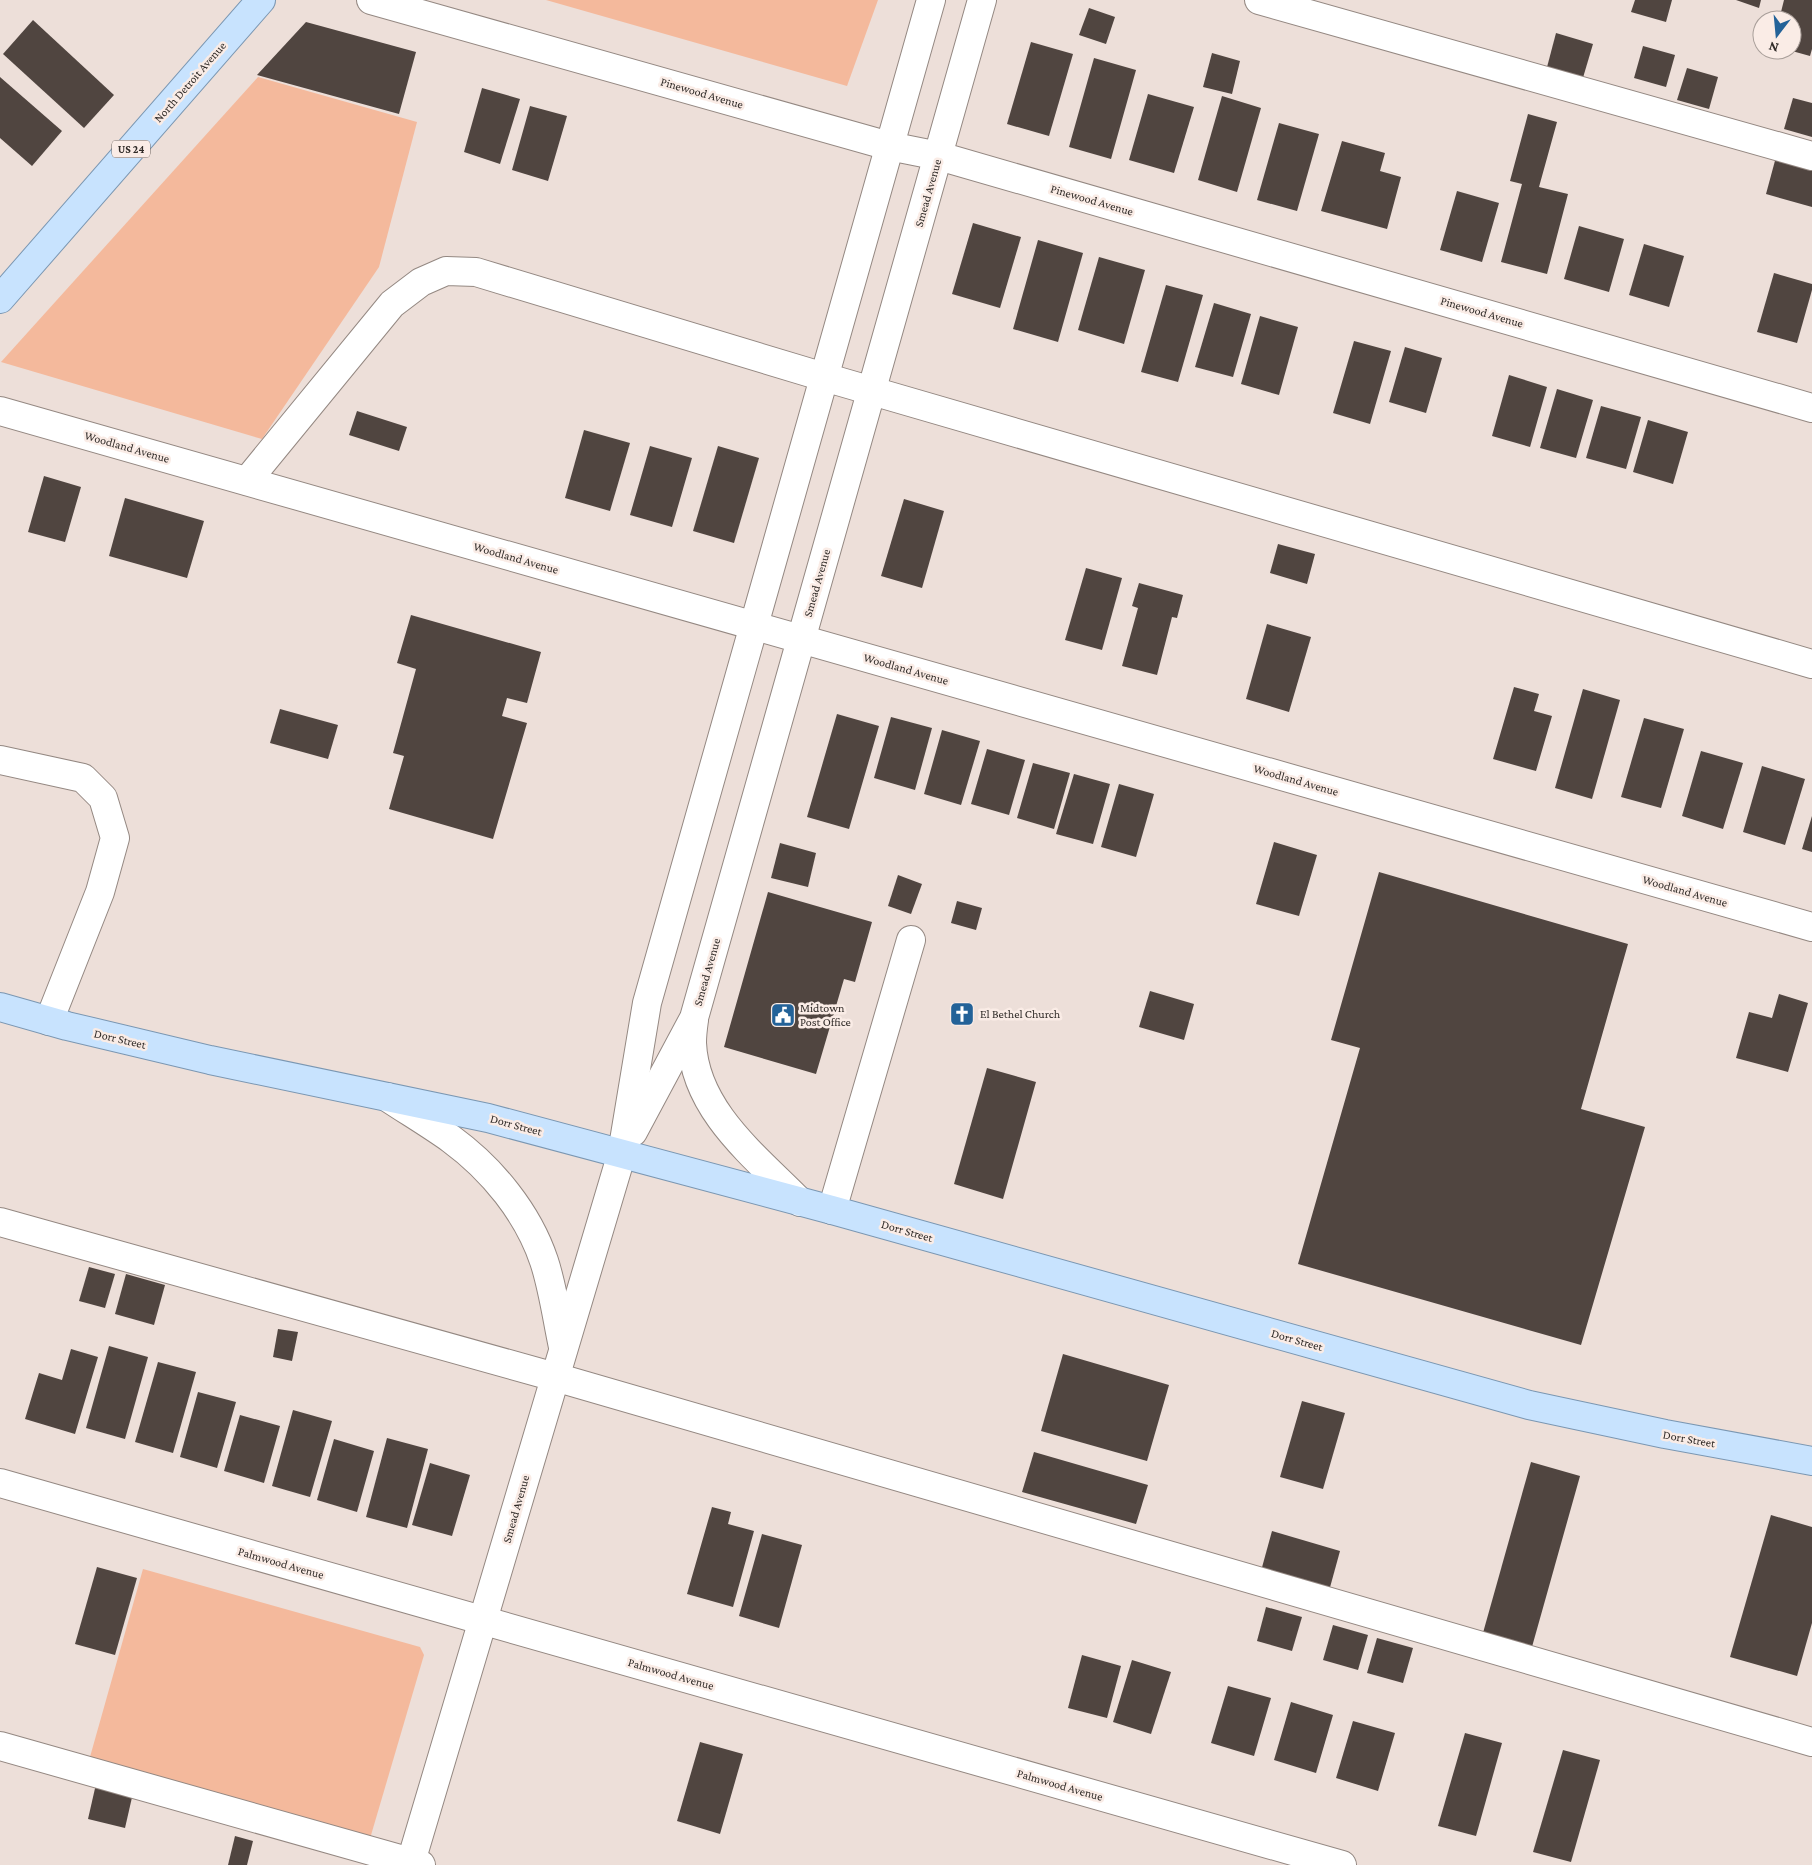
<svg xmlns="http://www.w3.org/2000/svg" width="1812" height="1865" viewBox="0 0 1812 1865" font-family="'Crimson Pro',serif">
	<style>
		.green { fill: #f4b99c }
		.building { fill: #504540 }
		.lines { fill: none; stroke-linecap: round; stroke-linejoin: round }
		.minor-casing { stroke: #948882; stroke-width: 30 }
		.major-casing { stroke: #7b97b2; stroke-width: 30 }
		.minor { stroke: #fff; stroke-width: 28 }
		.major { stroke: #c8e3fe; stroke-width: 28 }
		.labels { text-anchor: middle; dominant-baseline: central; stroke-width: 5; stroke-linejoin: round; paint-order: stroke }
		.shield { fill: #faece6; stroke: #6d6561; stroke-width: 1 }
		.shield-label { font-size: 11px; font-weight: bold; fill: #302b28 }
		.street-label { font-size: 12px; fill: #302b28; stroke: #faece6 }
		.poi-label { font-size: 12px; fill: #302b28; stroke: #faece6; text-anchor: start }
	</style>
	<rect width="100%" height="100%" fill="#eddfd9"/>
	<!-- green -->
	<g class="green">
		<polygon points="546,0 878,0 847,86"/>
		<polygon points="258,77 417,122 379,267 262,439 1,362"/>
		<polygon points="143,1569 420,1647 424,1655 369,1842 88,1764"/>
	</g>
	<!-- building -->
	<g class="building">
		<polygon points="1635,0 1672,0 1666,22 1631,12"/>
		<polygon points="1736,0 1761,0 1759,8"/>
		<polygon points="1784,0 1812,0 1812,49 1810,56 1792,51 1792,20 1779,20"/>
		<polygon points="1089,8 1115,17 1106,44 1079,35"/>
		<polygon points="33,20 114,95 84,128 3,54"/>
		<polygon points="306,22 416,52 399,114 257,75"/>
		<polygon points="1556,33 1593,44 1582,81 1546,71"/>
		<polygon points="1031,42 1073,54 1049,136 1007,124"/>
		<polygon points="1643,46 1675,55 1666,87 1634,78"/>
		<polygon points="1212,53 1240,61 1232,94 1203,87"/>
		<polygon points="1094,58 1136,70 1111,159 1069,147"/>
		<polygon points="1687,68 1718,77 1709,109 1677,100"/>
		<polygon points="0,77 62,131 32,166 0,138"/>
		<polygon points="482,88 520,99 500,164 464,152"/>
		<polygon points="1148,94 1194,107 1174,173 1129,160"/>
		<polygon points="1222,96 1261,108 1237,192 1198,180"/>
		<polygon points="1793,98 1812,103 1812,137 1784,129"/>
		<polygon points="530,106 567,116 548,181 512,170"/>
		<polygon points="1528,114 1557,122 1539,187 1568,194 1547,274 1501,262 1522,184 1510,181"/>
		<polygon points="1279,123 1319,134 1297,211 1257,200"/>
		<polygon points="1342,141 1385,153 1380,171 1401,177 1387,229 1321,211"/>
		<polygon points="1776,157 1812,167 1812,207 1766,194"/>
		<polygon points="1457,191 1499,203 1482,262 1440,250"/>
		<polygon points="973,223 1021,237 1000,308 952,294"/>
		<polygon points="1579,226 1624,239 1609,292 1564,279"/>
		<polygon points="1038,240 1083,253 1058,342 1013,329"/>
		<polygon points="1644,244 1684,256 1669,307 1629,295"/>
		<polygon points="1099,257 1145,270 1124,344 1078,330"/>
		<polygon points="1774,273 1812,284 1812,290 1797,343 1757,332"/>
		<polygon points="1166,285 1203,295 1178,382 1141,372"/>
		<polygon points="1214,303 1251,314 1233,377 1195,367"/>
		<polygon points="1260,316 1298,327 1279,395 1241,384"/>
		<polygon points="1354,341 1391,351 1370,424 1333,413"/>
		<polygon points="1405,347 1442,358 1426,413 1389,402"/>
		<polygon points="1509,375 1547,387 1530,447 1492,436"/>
		<polygon points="1557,389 1593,400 1576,458 1540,448"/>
		<polygon points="1601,406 1641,417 1626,469 1586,458"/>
		<polygon points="357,411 407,427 399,451 349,435"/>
		<polygon points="1648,420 1688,432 1673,484 1633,472"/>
		<polygon points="584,430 630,443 610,511 565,498"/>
		<polygon points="650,446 692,458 672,527 630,515"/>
		<polygon points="718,446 759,458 734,543 693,531"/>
		<polygon points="44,476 81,487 65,542 28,532"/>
		<polygon points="125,498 204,521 187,578 109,556"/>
		<polygon points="904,499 944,511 922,588 881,576"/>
		<polygon points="1278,544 1315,554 1307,584 1270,573"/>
		<polygon points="1086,568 1122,578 1102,650 1065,640"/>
		<polygon points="1139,583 1183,595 1177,618 1172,617 1157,675 1122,666 1138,608 1132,606"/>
		<polygon points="411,615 541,652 527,703 507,698 502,716 527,723 493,839 389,809 404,756 393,753 416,669 397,663"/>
		<polygon points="1267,624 1311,637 1289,712 1246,699"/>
		<polygon points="1514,687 1539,694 1534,711 1552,716 1536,771 1493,759"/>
		<polygon points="1583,689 1620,700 1592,799 1555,788"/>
		<polygon points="280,709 338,725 328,759 270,743"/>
		<polygon points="837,714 879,726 849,829 807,817"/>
		<polygon points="891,717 932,728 915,790 874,778"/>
		<polygon points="1644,718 1684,729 1661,808 1621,797"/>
		<polygon points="942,730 980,741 961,805 924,794"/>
		<polygon points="987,749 1025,760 1009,815 971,804"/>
		<polygon points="1701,751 1743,763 1723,829 1682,816"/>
		<polygon points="1033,763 1070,773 1054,829 1017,818"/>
		<polygon points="1762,766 1805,779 1785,845 1743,832"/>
		<polygon points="1074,774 1110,784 1093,844 1056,834"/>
		<polygon points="1119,784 1154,794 1136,857 1101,847"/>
		<polygon points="1812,816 1812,852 1802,849"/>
		<polygon points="1274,842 1317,855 1299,916 1256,904"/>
		<polygon points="780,843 816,853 808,887 771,878"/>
		<polygon points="1379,872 1628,944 1581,1109 1645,1127 1581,1345 1298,1264 1360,1048 1331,1040"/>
		<polygon points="898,875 922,884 911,914 888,906"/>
		<polygon points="768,892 872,922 855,982 844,979 816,1074 724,1047"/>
		<polygon points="957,901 982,908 976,930 951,923"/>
		<polygon points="1150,991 1194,1004 1184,1040 1139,1027"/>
		<polygon points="1779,994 1808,1003 1788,1072 1736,1058 1749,1012 1772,1018"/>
		<polygon points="987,1068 1036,1082 1003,1199 954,1184"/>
		<polygon points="89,1267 115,1274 105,1308 79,1301"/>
		<polygon points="126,1274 165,1285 154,1325 115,1314"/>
		<polygon points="278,1329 298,1332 292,1361 273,1357"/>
		<polygon points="109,1346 148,1357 125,1439 86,1428"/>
		<polygon points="71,1349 98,1357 75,1434 25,1419 39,1373 62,1380"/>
		<polygon points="1063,1354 1169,1385 1147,1461 1041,1431"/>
		<polygon points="158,1362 196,1372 173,1453 135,1442"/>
		<polygon points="198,1392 236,1402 217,1468 180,1457"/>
		<polygon points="1302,1401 1345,1413 1323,1489 1280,1477"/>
		<polygon points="293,1410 332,1421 310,1497 272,1486"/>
		<polygon points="240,1415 280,1426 264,1483 224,1471"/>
		<polygon points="387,1438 428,1449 407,1528 366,1517"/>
		<polygon points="334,1439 374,1451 357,1512 317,1500"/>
		<polygon points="1034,1452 1148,1485 1136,1524 1022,1492"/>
		<polygon points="1531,1462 1580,1476 1530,1654 1481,1640"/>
		<polygon points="430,1463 470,1475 452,1536 412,1525"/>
		<polygon points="712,1507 731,1512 728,1524 754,1531 733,1607 687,1594"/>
		<polygon points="1771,1515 1812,1527 1812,1623 1797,1676 1730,1657"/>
		<polygon points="1272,1531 1340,1551 1329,1591 1261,1571"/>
		<polygon points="762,1534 802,1545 779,1628 739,1616"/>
		<polygon points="97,1567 137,1578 115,1655 75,1644"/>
		<polygon points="1266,1607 1302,1617 1292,1651 1257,1641"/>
		<polygon points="1333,1625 1368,1635 1358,1670 1323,1660"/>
		<polygon points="1377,1638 1413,1648 1403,1683 1367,1673"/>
		<polygon points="1082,1655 1121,1666 1107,1718 1068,1708"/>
		<polygon points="1132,1660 1171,1672 1151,1734 1113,1722"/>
		<polygon points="1228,1686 1271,1698 1254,1756 1211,1743"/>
		<polygon points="1291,1702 1333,1715 1316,1773 1274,1760"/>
		<polygon points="1353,1721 1395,1733 1378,1791 1336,1778"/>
		<polygon points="1465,1733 1502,1743 1476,1836 1438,1826"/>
		<polygon points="700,1742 743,1754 720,1834 677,1821"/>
		<polygon points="1563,1750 1600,1760 1571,1862 1533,1852"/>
		<polygon points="96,1784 133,1793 125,1828 88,1819"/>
		<polygon points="235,1836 253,1841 247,1865 228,1865"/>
	</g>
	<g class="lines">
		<defs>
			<g id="minor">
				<polyline points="371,0 889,146 939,156 1812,408"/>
				<polyline points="1259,0 1812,156"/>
				<polyline points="0,411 1812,927"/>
				<polyline points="247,481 392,304 421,282 446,271 476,272 824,377 1812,664"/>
				<polyline points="0,760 83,778 103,798 115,838 100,892 49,1021"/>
				<path d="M 694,1020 C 693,1027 692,1035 692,1043 C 695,1111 756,1157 800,1202"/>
				<path d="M 387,1097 C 408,1111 430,1124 451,1139 C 492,1169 528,1213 544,1261 C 553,1288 557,1319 563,1347"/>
				<polyline points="633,1132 694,1018 982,0"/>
				<polyline points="832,1210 911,940"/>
				<polyline points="0,1222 555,1377 1812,1742"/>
				<polyline points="0,1483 1342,1865"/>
				<polyline points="0,1746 421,1865"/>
				<polyline points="410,1865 622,1153 647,1003 931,0"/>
			</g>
			<g id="major">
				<polyline points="0,299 261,0"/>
				<polyline points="0,1007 67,1026 210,1060 488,1118 832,1210 1529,1405 1665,1434 1812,1461"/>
			</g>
		</defs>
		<!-- minor casing -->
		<use href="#minor" class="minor-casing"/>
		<!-- major casing -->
		<use href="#major" class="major-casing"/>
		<!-- minor -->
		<use href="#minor" class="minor"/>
		<!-- major -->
		<use href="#major" class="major"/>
	</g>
	<!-- icons -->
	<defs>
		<symbol id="church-square" viewBox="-11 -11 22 22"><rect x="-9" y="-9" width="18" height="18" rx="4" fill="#236298" stroke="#faece6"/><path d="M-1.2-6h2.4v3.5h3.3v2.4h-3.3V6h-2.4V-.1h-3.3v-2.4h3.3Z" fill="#fff"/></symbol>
		<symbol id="civic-square" viewBox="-11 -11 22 22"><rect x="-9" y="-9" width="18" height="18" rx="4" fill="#236298" stroke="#faece6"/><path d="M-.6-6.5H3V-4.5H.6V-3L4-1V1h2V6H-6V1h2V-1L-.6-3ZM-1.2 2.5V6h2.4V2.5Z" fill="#fff"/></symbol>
	</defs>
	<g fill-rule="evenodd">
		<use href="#church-square" x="948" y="1000" width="28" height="28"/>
		<use href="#civic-square" x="769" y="1001" width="28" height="28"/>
	</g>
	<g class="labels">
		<!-- shield labels -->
		<rect class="shield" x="112" y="140.5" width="38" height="17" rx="4"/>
		<g class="shield-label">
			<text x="131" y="149">US 24</text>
		</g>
		<!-- street labels -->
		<g class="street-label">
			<text transform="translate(190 82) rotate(-49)">North Detroit Avenue</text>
			<text transform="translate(702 93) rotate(16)">Pinewood Avenue</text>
			<text transform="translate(928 193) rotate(-74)">Smead Avenue</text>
			<text transform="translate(1092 200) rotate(16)">Pinewood Avenue</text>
			<text transform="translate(1482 312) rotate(16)">Pinewood Avenue</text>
			<text transform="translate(127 447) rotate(16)">Woodland Avenue</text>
			<text transform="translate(516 558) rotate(16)">Woodland Avenue</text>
			<text transform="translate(817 583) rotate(-74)">Smead Avenue</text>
			<text transform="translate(906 669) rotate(16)">Woodland Avenue</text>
			<text transform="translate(1296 780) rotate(16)">Woodland Avenue</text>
			<text transform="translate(1685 891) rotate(16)">Woodland Avenue</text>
			<text transform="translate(707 972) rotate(-74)">Smead Avenue</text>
			<text transform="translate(120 1039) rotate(13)">Dorr Street</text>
			<text transform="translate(516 1125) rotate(15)">Dorr Street</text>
			<text transform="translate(907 1231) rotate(16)">Dorr Street</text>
			<text transform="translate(1297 1340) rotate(16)">Dorr Street</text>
			<text transform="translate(1689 1439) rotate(10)">Dorr Street</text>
			<text transform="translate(516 1509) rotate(-74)">Smead Avenue</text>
			<text transform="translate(281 1563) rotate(16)">Palmwood Avenue</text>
			<text transform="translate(671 1674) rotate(16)">Palmwood Avenue</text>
			<text transform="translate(1060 1785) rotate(16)">Palmwood Avenue</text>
		</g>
		<!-- poi labels -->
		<g class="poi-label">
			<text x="800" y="1008">Midtown<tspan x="800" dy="14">Post Office</tspan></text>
			<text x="980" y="1014">El Bethel Church</text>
		</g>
	</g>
	<!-- north arrow -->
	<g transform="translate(1777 35) rotate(196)"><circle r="24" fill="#faece6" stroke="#a99f9a"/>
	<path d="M0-4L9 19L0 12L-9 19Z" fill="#236298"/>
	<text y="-8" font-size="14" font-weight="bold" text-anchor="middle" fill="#302b28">N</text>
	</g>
</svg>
